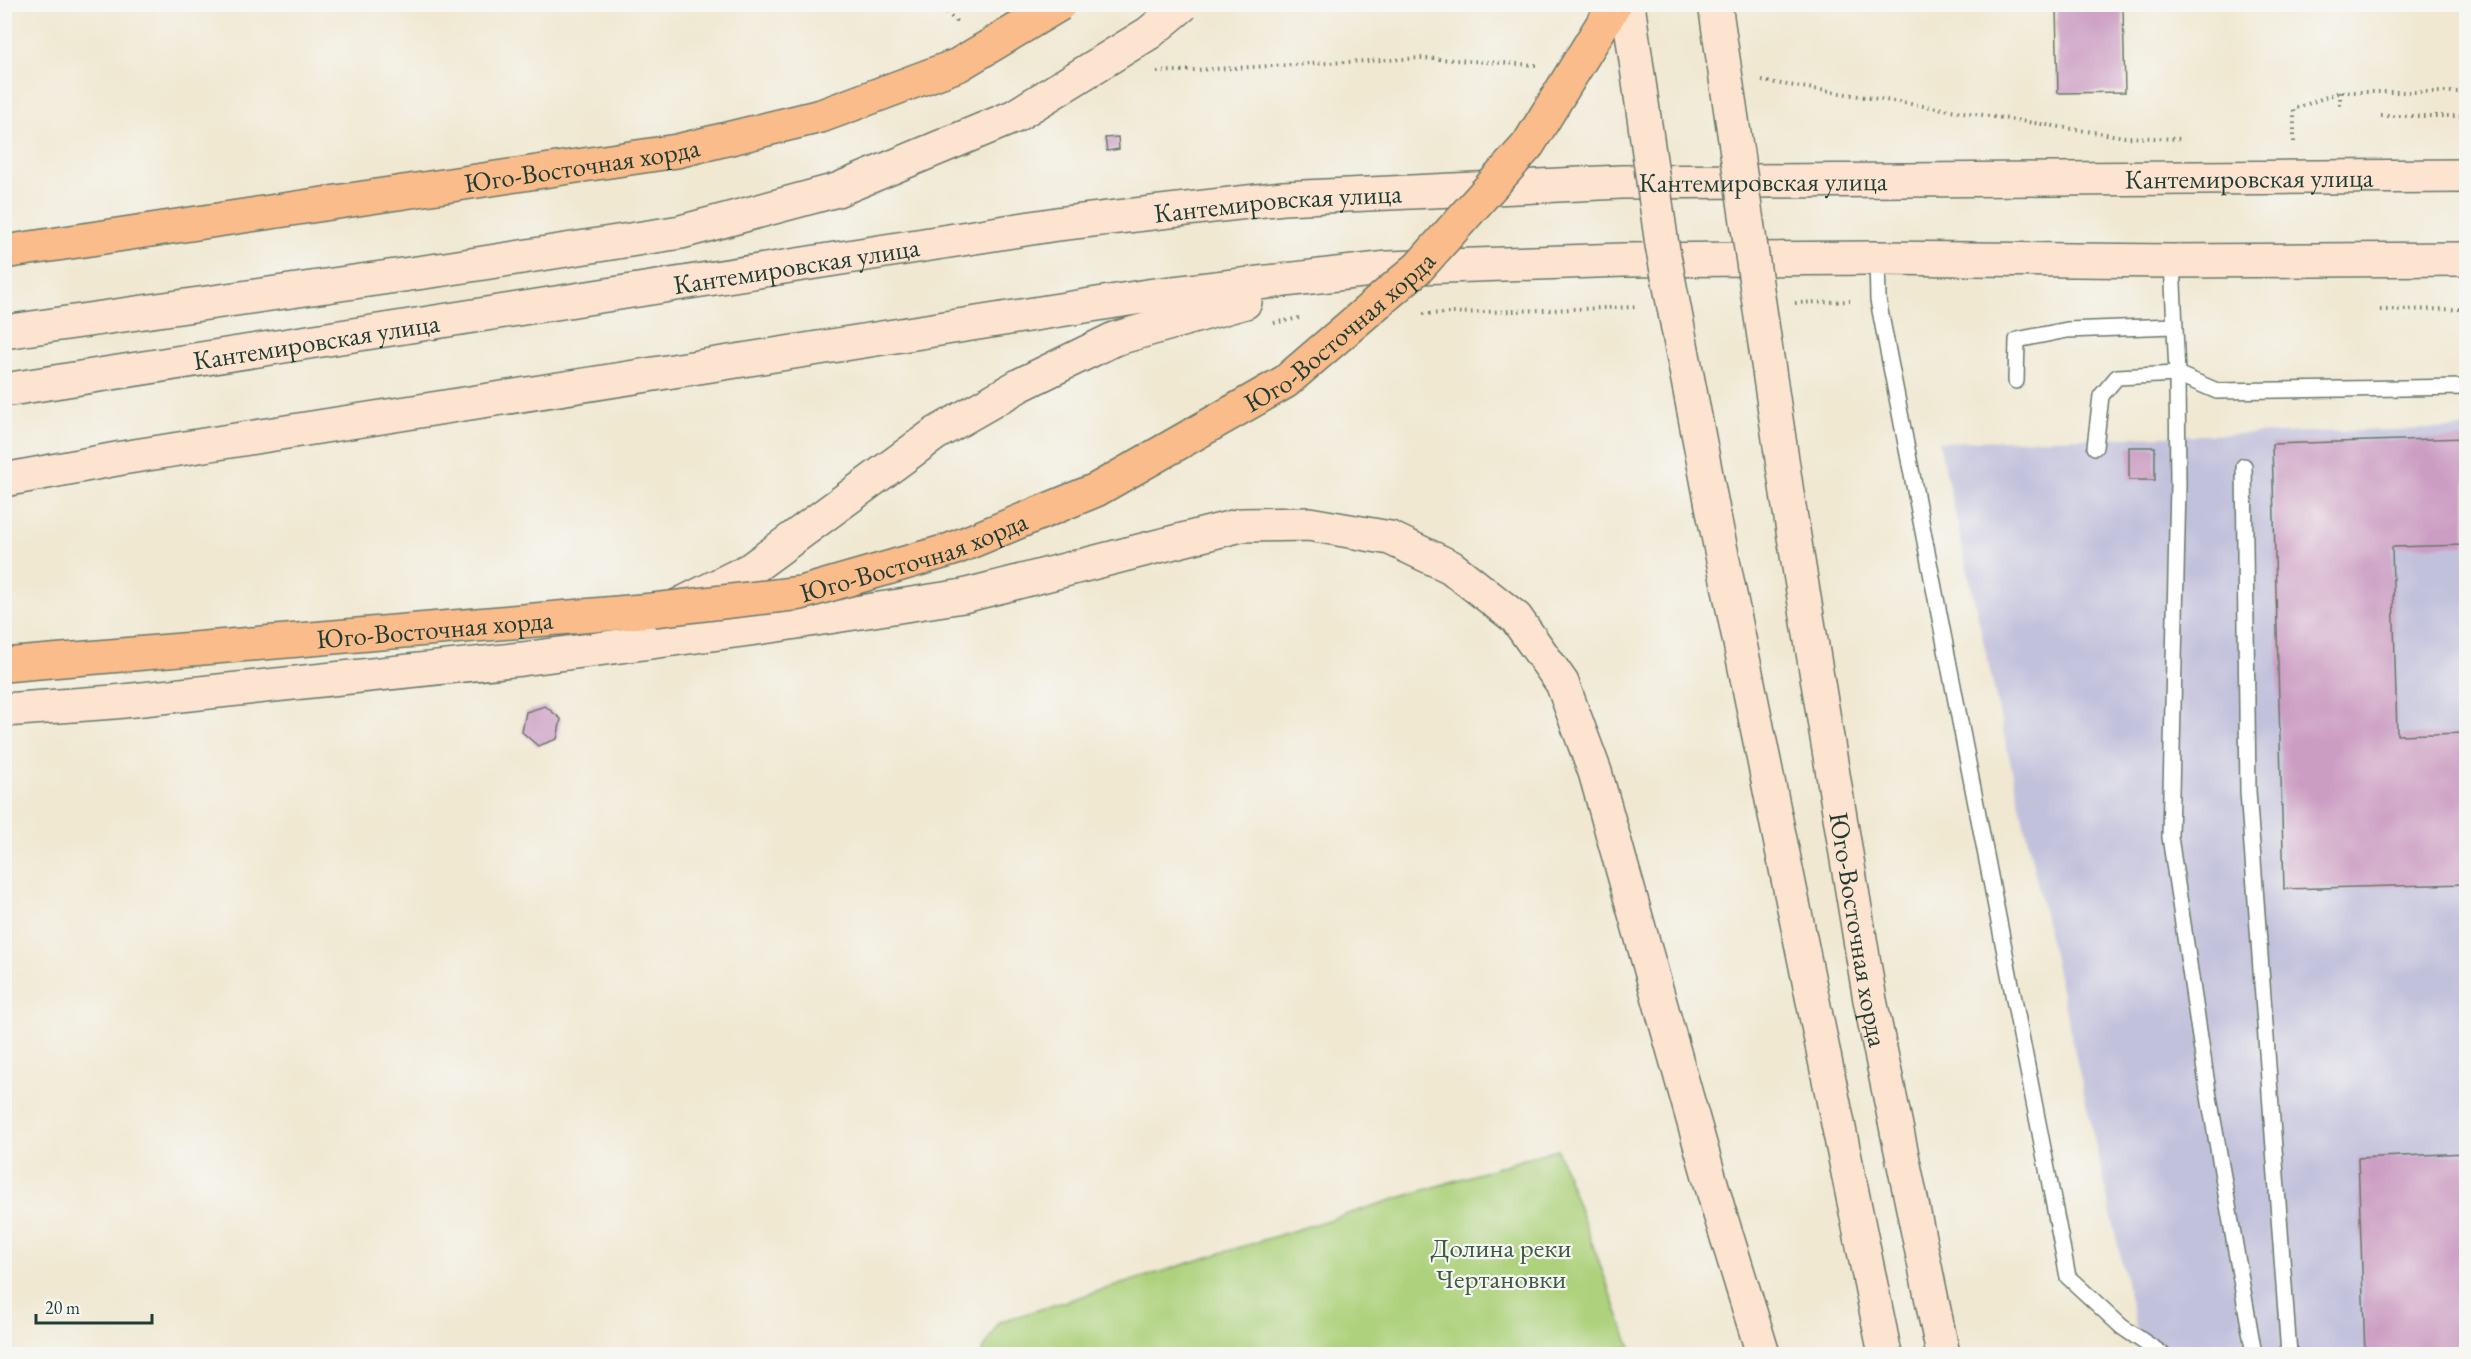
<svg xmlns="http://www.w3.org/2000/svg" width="2471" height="1359" viewBox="0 0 2471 1359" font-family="'EB Garamond',serif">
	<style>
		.industrial { fill: #c2c1dc }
		.green { fill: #add17b; stroke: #668758; stroke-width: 1.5 }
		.building { fill: #cc9dc3 }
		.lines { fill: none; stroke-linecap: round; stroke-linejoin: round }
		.lane-casing { stroke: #68796b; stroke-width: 18 }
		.secondary-casing { stroke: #68796b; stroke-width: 36 }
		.primary-casing { stroke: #68796b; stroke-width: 36 }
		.path { stroke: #68796b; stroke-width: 4; stroke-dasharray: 1.5 4.5; stroke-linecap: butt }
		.lane { stroke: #fff; stroke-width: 15 }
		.secondary { stroke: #fde4d1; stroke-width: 33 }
		.primary { stroke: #fabc8b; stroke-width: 33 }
		.secondary-bridge-casing { stroke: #68796b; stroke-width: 36; stroke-linecap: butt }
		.primary-bridge-casing { stroke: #68796b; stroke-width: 36; stroke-linecap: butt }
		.secondary-bridge { stroke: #fde4d1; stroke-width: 33 }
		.primary-bridge { stroke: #fabc8b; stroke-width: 33 }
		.labels { text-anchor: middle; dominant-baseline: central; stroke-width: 4.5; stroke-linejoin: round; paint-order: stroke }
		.street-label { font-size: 27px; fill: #1f3d34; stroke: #f6f6f2 }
		.park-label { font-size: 27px; fill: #3b5b42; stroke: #f6f6f2 }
	</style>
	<rect width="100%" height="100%" fill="#f6f6f2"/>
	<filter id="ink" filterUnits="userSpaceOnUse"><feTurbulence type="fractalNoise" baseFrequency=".0167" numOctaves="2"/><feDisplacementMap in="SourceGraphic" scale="12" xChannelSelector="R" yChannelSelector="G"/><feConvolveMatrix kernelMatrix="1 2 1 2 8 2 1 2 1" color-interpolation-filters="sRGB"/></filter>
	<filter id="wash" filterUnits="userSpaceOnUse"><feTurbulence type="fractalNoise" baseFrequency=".008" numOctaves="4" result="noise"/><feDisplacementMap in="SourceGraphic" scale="24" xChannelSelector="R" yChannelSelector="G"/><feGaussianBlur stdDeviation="1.35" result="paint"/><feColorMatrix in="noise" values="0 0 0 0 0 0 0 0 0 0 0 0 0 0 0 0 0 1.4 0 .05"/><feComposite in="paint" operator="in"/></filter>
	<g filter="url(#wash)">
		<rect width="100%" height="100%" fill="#f0e8d1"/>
		<!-- industrial -->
		<polygon class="industrial" points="2466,428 2466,1354 2142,1354 1939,442"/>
		<!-- green -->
		<polygon class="green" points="1557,1149 1633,1354 981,1354 999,1322"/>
		<g id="blocks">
			<!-- building -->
			<g class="building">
				<polygon points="2123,7 2125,92 2058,93 2056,8"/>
				<polygon points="1118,137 1119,149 1107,151 1105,138"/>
				<polygon points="2466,438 2466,545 2392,547 2397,735 2466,733 2466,884 2284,889 2272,444"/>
				<rect x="2129" y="447" width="26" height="33"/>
				<polygon points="545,706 561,719 557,739 538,746 522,732 526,712"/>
				<polygon points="2466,1153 2466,1354 2365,1354 2358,1158"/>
			</g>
		</g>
	</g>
	<g filter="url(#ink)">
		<use href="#blocks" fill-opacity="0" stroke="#68796b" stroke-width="1.5"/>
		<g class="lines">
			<defs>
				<g id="lane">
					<polyline points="1877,258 1878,300 2068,1277 2122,1327 2162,1354"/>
					<polyline points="2172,261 2177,374 2178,485 2170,837 2208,1091 2254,1354"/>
					<polyline points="2016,381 2017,340 2067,330 2174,326"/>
					<polyline points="2095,447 2101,396 2117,377 2177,374 2217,391 2466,387"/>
					<polyline points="2244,466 2248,791 2289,1354"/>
				</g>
				<g id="secondary">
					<path id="s1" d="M 4,390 L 1057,224 L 1283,198 L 1621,182 L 2466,176"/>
					<polyline points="4,480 122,458 1148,296 1388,268 1624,260 1877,258 2172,261 2466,259"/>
					<path id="s2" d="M 1788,500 L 1870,1000 L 1943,1354"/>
					<polyline points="1714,516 1885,1354"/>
					<polyline points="677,606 751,569 935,434 1020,385 1114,339 1245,302"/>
					<polyline points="4,710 114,702 522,659 771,626 963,596 1241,525 1309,524 1390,538 1451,567 1516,618 1562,683 1595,772 1718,1208 1763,1354"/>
				</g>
				<g id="primary">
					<path id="s3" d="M 4,665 L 653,610"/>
				</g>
			</defs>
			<!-- lane casing -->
			<use href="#lane" class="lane-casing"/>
			<!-- secondary casing -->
			<use href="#secondary" class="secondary-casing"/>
			<!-- primary casing -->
			<use href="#primary" class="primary-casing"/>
			<!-- path -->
			<g class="path">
				<polyline points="938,4 959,24"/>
				<polyline points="1157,72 1423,58 1536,65"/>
				<polyline points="1762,81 2125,137 2182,139"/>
				<polyline points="2340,92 2340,109"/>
				<polyline points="2381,116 2466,116"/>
				<polyline points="2294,142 2294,109 2340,92 2466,92"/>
				<polyline points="1795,303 1850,301"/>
				<polyline points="2380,310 2466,309"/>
				<polyline points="1423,314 1637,307"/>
				<polyline points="1274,323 1299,318"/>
			</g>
			<!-- lane -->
			<use href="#lane" class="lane"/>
			<!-- secondary -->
			<use href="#secondary" class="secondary"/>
			<!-- primary -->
			<use href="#primary" class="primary"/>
			<defs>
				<g id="secondary-bridge">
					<polyline points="1628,4 1662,245 1714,516"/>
					<polyline points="1715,4 1788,500"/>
					<polyline points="4,332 445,269 681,232 837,190 1013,117 1149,33 1184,4"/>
				</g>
				<g id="primary-bridge">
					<path id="s4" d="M 4,252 L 677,151 L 821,116 L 958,65 L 1060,4"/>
					<path id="s5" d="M 653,610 L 801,593 L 950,550 L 1096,490 L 1285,382 L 1419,267 L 1528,145 L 1615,4"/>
				</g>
			</defs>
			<!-- secondary-bridge casing -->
			<use href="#secondary-bridge" class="secondary-bridge-casing"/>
			<!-- primary-bridge casing -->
			<use href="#primary-bridge" class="primary-bridge-casing"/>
			<!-- secondary-bridge -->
			<use href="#secondary-bridge" class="secondary-bridge"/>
			<!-- primary-bridge -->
			<use href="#primary-bridge" class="primary-bridge"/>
		</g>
	</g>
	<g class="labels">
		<!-- street labels -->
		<g class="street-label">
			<text stroke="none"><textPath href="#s4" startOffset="584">Юго-Восточная хорда</textPath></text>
			<text stroke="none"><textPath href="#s1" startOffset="2260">Кантемировская улица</textPath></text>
			<text stroke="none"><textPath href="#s1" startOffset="1774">Кантемировская улица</textPath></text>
			<text stroke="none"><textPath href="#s1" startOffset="1288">Кантемировская улица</textPath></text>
			<text stroke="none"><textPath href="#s1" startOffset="802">Кантемировская улица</textPath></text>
			<text stroke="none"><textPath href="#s5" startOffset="753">Юго-Восточная хорда</textPath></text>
			<text stroke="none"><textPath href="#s1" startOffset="316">Кантемировская улица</textPath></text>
			<text stroke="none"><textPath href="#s5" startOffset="267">Юго-Восточная хорда</textPath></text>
			<text stroke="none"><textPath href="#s3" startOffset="432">Юго-Восточная хорда</textPath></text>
			<text stroke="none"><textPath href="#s2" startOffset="435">Юго-Восточная хорда</textPath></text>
		</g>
		<!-- park labels -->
		<g class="park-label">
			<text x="1501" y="1247">Долина реки<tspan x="1501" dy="31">Чертановки</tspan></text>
		</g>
	</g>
	<!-- margin -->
	<rect width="2471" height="1359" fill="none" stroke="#f6f6f2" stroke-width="24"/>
	<!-- scale -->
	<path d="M36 1314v9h116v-9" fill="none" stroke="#1f3d34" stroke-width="3"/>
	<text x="45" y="1314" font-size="18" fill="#1f3d34" stroke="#f6f6f2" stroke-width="4.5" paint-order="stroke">20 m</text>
</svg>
